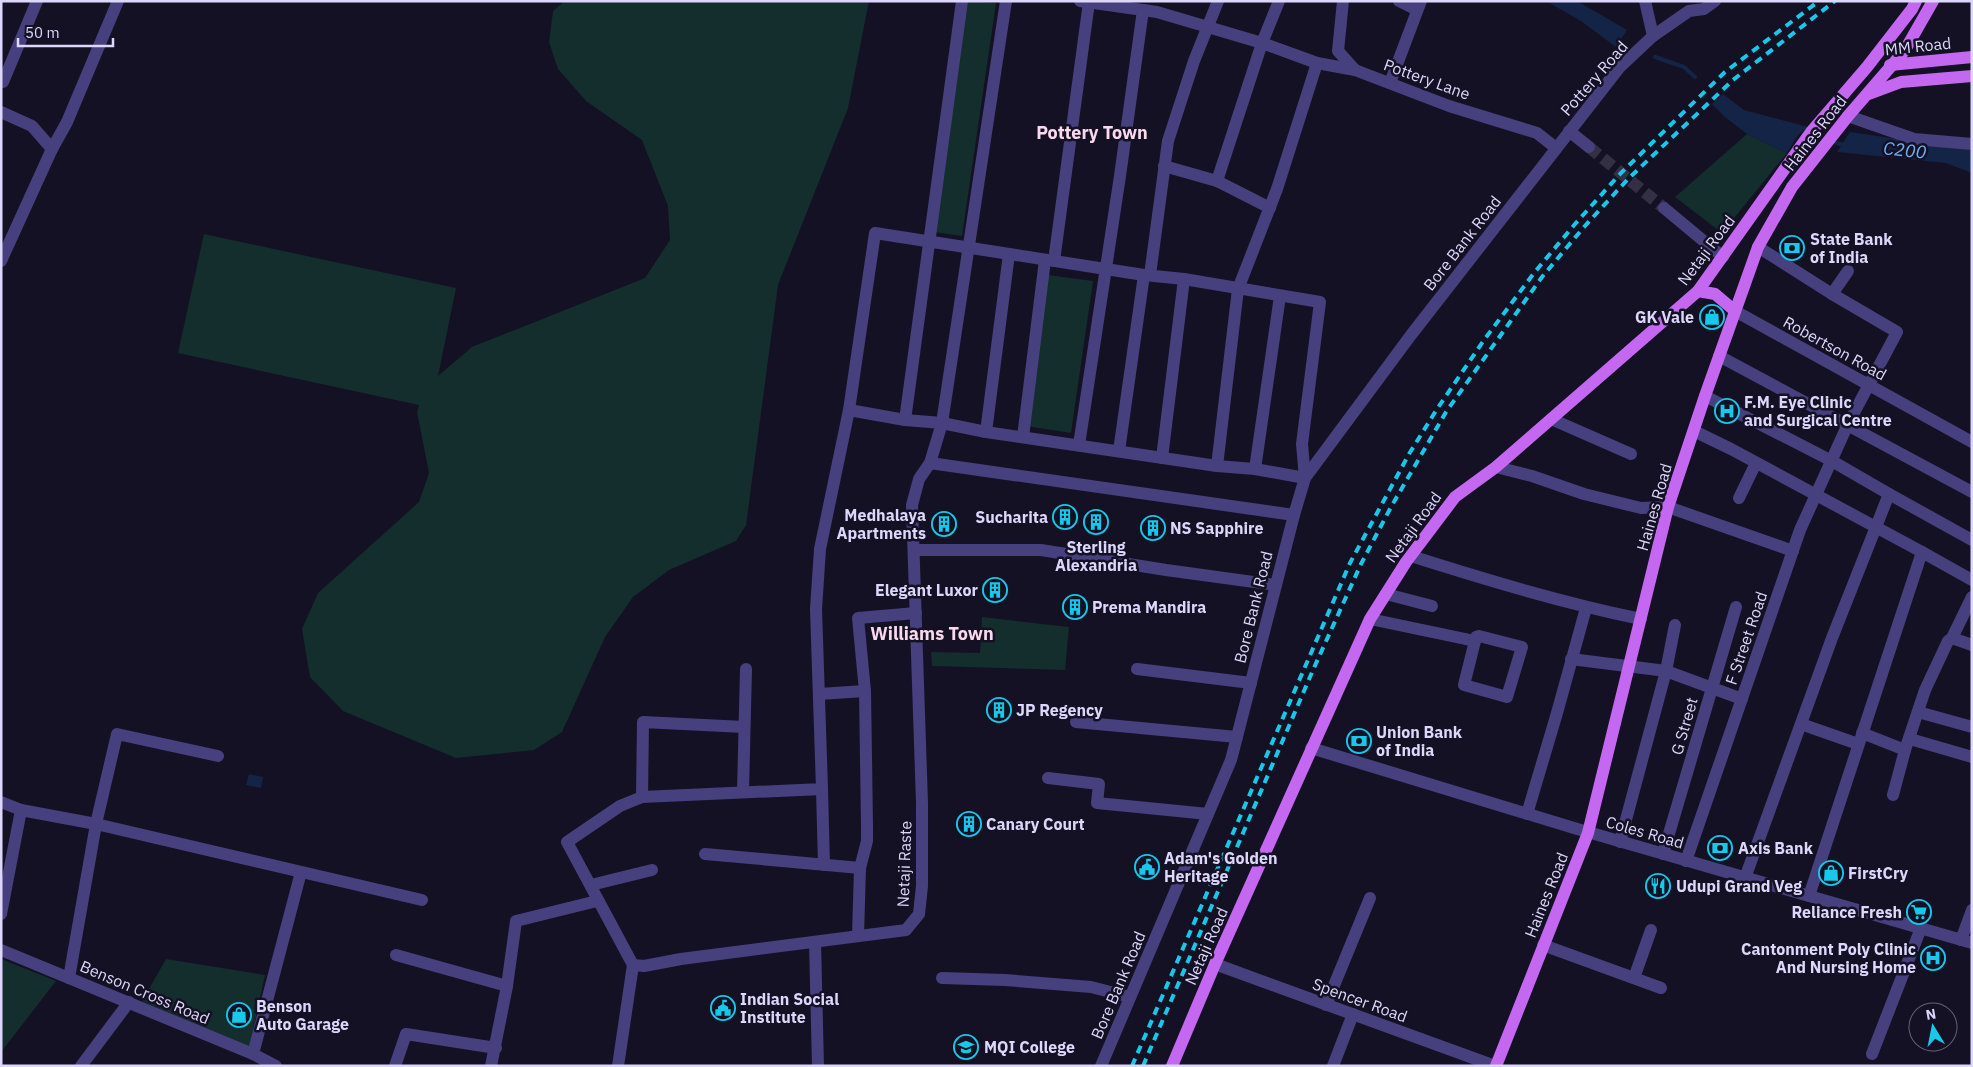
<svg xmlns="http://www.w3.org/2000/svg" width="1973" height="1067" viewBox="0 0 1973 1067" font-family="'IBM Plex Sans',sans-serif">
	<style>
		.green { fill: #142d2d }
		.water { fill: #132446 }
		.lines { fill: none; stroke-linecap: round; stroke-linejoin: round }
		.stream { stroke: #132446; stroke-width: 4 }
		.minor-tunnel { stroke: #332f44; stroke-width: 12; stroke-dasharray: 12 6; stroke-linecap: butt }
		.minor { stroke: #46407e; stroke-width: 12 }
		.major { stroke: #c568f1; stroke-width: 12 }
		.rail { stroke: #16c8e9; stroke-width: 4; stroke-dasharray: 8 6; stroke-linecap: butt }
		.labels { text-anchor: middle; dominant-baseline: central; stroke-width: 5; stroke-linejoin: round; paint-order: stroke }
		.street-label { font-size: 16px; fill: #ddd7fb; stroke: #151124 }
		.poi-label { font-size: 16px; font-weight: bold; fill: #ddd7fb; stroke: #151124; text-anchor: start }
		.neighbourhood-label { font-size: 18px; font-weight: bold; fill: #fbd9ed; stroke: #151124 }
		.water-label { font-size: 18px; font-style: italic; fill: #6faef2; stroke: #151124 }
	</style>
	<rect width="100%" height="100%" fill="#151124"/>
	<!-- green -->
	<g class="green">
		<polygon points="565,1 869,1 848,108 778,285 746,525 736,541 669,570 633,597 605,637 562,732 534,750 456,758 343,711 310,677 302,629 318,593 419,502 429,473 417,412 419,405 178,353 204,234 456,288 438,376 472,347 645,278 670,240 668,206 642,140 586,101 558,69 549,42 553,11"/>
		<polygon points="967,1 996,3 962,236 934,232"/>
		<polygon points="1747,134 1787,153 1722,233 1675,197"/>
		<polygon points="1048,275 1093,281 1071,433 1026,426"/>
		<polygon points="982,617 1069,627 1065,670 932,666 931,652 980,653"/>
		<polygon points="1,959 56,981 1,1052"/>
		<polygon points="166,959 265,975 249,1049 142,1001"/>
	</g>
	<!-- water -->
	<g class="water">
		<polygon points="1546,1 1577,1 1627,30 1616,47 1581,21"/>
		<polygon points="1723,94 1744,110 1808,127 1798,135 1787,153 1747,134 1725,117 1712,104"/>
		<polygon points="1850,132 1972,150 1972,173 1946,163 1837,152"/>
		<polygon points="249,774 263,777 261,788 246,785"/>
	</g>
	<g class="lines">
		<!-- stream -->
		<g class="stream">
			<polyline points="1655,57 1684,67 1695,77"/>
			<polyline points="1836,143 1846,145"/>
		</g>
		<!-- minor-tunnel -->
		<polyline class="minor-tunnel" points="1589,147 1664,208"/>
		<!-- minor -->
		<g class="minor">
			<polyline points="1080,1 1157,12 1262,43 1317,63 1355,70"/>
			<polyline points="1343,1 1338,51 1355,70 1449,106 1537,133 1556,148"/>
			<polyline points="1399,1 1417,10"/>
			<polyline points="1645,1 1653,36"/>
			<polyline points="3,82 37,1"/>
			<polyline points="1390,83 1421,1"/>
			<polyline points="1,112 32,126 52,149"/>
			<polyline points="1848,116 1914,139 1972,144"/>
			<polyline points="1569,131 1589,147"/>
			<polyline points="1164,166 1217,181 1270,208"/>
			<polyline points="1217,181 1262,43 1279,1"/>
			<polyline points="1664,208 1723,257"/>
			<polyline points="1,261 52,149 67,122 118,1"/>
			<polyline points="1054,261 1089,2"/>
			<polyline points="1150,275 1168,141 1194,61 1218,1"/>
			<polyline points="1832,294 1848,271"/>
			<polyline points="1735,311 1972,442"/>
			<polyline points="1719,356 1972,492"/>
			<polyline points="1705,396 1832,461 1889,494 1832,638 1745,878"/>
			<polyline points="1551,419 1631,454"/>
			<polyline points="905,420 962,1"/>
			<polyline points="1694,431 1731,449 1922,552"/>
			<polyline points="986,432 1009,254"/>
			<polyline points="1023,437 1045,260"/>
			<polyline points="1079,445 1120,176 1143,10"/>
			<polyline points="1119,451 1144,275"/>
			<polyline points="1162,458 1184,279"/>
			<polyline points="930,463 1294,515"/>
			<polyline points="1217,466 1238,289 1277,189 1317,63"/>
			<polyline points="1496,467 1532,476 1584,494 1641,508 1668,507 1793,551"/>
			<polyline points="1255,469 1280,296"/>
			<polyline points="1889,494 1972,540"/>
			<polyline points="1739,498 1756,463"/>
			<polyline points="915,550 1041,550 1166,570 1276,585"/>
			<path d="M 1411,556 C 1487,580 1563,603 1641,619"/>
			<polyline points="1386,594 1432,606"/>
			<polyline points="1972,597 1952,638 1972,645"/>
			<polyline points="1370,619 1475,641"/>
			<polygon points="1479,636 1522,647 1507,697 1464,685 1476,637"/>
			<polyline points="1571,659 1666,671 1742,699"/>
			<polyline points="1137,669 1251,683"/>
			<polyline points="819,694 865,691"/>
			<polyline points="1918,712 1972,727"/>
			<polyline points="1076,722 1237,737"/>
			<polyline points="1801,724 1858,744"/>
			<polyline points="1862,733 1905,750"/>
			<polyline points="1910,739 1972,757"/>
			<polyline points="1311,748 1574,828 1972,943"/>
			<polyline points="1048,778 1099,784 1097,803 1208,814"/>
			<polyline points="822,789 824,865"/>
			<polyline points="743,792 746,669"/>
			<polyline points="1893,795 1905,750 1925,690 1948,641 1952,638"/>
			<polyline points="642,797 643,722 744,727"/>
			<polyline points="1,802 21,810 96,824 422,900"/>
			<polyline points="1527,814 1557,713 1586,608"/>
			<polyline points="1620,842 1666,671 1675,625"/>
			<polyline points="705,854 860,868"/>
			<polyline points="1663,854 1736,607"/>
			<polyline points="1686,861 1800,530 1848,424 1897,332 1832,294 1758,247"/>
			<polyline points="591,885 652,870"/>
			<polyline points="1809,896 1922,552 1972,580"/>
			<polyline points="1,914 21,810"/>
			<polyline points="858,936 860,868 867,841 867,825 865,691 858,618 916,613"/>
			<polyline points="1961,940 1972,910"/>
			<polyline points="815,942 818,1066"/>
			<polyline points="1543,945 1661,988"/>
			<polyline points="1,950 253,1054 276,1066"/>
			<polyline points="396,955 507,986"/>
			<polyline points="1215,964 1495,1066"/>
			<polyline points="633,965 567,842 620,806 642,797 822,789 816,609 820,549 849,410 875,233 1144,275 1184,279 1320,302 1302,444 1305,478 1255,469 1217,466 986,432 942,423 905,420 849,410"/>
			<polyline points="633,965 644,966 681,959 906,930 919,914 922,886 922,803 912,505 919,479 930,463 942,423 1006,1"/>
			<polyline points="69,978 96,824 117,734 218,756"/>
			<polyline points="942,978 1005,980 1091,987 1130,997"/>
			<polyline points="1634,978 1651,930"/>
			<polyline points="1326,1005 1370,898"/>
			<polyline points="253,1054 301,872"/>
			<polyline points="1872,1054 1921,928"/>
			<polyline points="81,1066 129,1002"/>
			<polyline points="395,1066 406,1034 496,1048"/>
			<polyline points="491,1066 507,986 516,921 597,901"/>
			<polyline points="618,1066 633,965"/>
			<polyline points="1101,1066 1231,760 1294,515 1305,478 1411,335 1619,68 1653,36 1689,11 1704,9 1715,1"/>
			<polyline points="1333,1066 1353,1014"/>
		</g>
		<!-- major -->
		<g class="major">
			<polyline points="1890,65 1972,57"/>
			<polyline points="1869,94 1901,82 1972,76"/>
			<polyline points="1698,291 1715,294 1735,311"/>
			<polyline points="1172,1066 1215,964 1370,619 1406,562 1455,497 1496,467 1698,291 1811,132 1867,67 1912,9 1916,1"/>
			<polyline points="1496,1066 1588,833 1668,507 1705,396 1758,247 1792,187 1848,116 1905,50 1933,1"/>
		</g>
		<!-- rail -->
		<g class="rail">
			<polyline points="1132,1066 1350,563 1409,454 1437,409 1484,340 1534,273 1575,224 1620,174 1725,72 1819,1"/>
			<polyline points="1143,1066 1313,670 1361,564 1391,507 1446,412 1542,277 1584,227 1628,179 1733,80 1835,1"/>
		</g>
	</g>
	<!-- icons -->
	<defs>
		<symbol id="bank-ring" viewBox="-11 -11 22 22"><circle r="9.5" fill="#151124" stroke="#16c8e9" stroke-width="1.5"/><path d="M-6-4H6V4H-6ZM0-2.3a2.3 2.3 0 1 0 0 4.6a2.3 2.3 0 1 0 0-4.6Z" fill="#16c8e9"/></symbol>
		<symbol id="shop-ring" viewBox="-11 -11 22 22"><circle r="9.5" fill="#151124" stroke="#16c8e9" stroke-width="1.5"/><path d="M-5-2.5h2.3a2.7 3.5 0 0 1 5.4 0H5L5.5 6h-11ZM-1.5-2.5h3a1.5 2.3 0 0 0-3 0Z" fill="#16c8e9"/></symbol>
		<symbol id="hospital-ring" viewBox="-11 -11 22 22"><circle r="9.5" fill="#151124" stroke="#16c8e9" stroke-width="1.5"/><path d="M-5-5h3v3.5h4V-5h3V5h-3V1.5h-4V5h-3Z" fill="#16c8e9"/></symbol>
		<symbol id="building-ring" viewBox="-11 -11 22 22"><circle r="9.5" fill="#151124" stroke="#16c8e9" stroke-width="1.5"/><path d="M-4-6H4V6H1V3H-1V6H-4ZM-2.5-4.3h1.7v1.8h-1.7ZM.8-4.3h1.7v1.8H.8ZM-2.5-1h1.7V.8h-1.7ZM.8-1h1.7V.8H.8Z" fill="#16c8e9"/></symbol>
		<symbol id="civic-ring" viewBox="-11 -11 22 22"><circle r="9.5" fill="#151124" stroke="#16c8e9" stroke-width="1.5"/><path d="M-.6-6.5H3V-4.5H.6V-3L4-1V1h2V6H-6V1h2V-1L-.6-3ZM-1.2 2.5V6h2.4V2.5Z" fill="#16c8e9"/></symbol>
		<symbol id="restaurant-ring" viewBox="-11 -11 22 22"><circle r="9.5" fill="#151124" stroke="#16c8e9" stroke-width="1.5"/><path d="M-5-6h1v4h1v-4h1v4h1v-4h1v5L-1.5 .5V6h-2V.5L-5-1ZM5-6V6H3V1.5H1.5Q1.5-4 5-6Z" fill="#16c8e9"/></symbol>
		<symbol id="supermarket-ring" viewBox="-11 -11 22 22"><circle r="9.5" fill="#151124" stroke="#16c8e9" stroke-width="1.5"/><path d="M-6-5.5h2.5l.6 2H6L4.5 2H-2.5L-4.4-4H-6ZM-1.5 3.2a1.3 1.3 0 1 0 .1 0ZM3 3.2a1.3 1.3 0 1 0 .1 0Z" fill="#16c8e9"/></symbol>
		<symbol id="university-ring" viewBox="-11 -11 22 22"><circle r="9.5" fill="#151124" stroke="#16c8e9" stroke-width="1.5"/><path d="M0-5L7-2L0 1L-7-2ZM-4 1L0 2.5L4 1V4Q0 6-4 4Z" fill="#16c8e9"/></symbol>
	</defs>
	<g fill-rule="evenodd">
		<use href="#bank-ring" x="1778" y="234" width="28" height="28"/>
		<use href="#shop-ring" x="1698" y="303" width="28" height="28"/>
		<use href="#hospital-ring" x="1713" y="397" width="28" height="28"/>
		<use href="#building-ring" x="1051" y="503" width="28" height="28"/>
		<use href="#building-ring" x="1082" y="508" width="28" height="28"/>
		<use href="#building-ring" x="930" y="510" width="28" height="28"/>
		<use href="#building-ring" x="1139" y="514" width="28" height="28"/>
		<use href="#building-ring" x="981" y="576" width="28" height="28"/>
		<use href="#building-ring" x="1061" y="593" width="28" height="28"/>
		<use href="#building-ring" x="985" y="696" width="28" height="28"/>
		<use href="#bank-ring" x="1345" y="727" width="28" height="28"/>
		<use href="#building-ring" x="955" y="810" width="28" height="28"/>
		<use href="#bank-ring" x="1706" y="834" width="28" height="28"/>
		<use href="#civic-ring" x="1133" y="853" width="28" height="28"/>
		<use href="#shop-ring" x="1817" y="859" width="28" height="28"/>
		<use href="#restaurant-ring" x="1644" y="872" width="28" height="28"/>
		<use href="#supermarket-ring" x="1905" y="898" width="28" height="28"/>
		<use href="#hospital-ring" x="1919" y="944" width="28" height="28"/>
		<use href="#civic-ring" x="709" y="994" width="28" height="28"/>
		<use href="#shop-ring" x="225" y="1001" width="28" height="28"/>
		<use href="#university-ring" x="952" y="1033" width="28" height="28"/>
	</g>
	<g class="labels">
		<!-- street labels -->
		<g class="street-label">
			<text transform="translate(1918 46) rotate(-6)">MM Road</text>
			<text transform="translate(1594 78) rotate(-49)">Pottery Road</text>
			<text transform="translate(1427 79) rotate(20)">Pottery Lane</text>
			<text transform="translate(1815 133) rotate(-52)">Haines Road</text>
			<text transform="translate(1462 243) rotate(-52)">Bore Bank Road</text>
			<text transform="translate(1706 250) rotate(-53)">Netaji Road</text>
			<text transform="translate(1835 348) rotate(29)">Robertson Road</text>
			<text transform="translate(1654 507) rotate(-74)">Haines Road</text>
			<text transform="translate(1413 527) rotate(-54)">Netaji Road</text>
			<text transform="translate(1253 607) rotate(-76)">Bore Bank Road</text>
			<text transform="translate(1746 638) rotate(-71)">F Street Road</text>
			<text transform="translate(1684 726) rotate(-74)">G Street</text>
			<text transform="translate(1645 832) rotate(16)">Coles Road</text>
			<text transform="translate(904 864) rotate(-88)">Netaji Raste</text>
			<text transform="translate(1546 895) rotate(-68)">Haines Road</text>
			<text transform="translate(1206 946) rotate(-66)">Netaji Road</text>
			<text transform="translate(1118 985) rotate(-67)">Bore Bank Road</text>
			<text transform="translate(145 992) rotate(23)">Benson Cross Road</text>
			<text transform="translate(1360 1000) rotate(20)">Spencer Road</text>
		</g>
		<!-- poi labels -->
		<g class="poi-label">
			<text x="1810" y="239">State Bank<tspan x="1810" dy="18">of India</tspan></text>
			<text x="1694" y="317" text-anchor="end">GK Vale</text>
			<text x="1744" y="402">F.M. Eye Clinic<tspan x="1744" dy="18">and Surgical Centre</tspan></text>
			<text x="926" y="515" text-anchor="end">Medhalaya<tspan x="926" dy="18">Apartments</tspan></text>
			<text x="1048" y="517" text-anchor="end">Sucharita</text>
			<text x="1170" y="528">NS Sapphire</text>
			<text x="1096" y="547" text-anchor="middle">Sterling<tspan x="1096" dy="18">Alexandria</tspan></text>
			<text x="978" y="590" text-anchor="end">Elegant Luxor</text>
			<text x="1092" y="607">Prema Mandira</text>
			<text x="1016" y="710">JP Regency</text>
			<text x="1376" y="732">Union Bank<tspan x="1376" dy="18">of India</tspan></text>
			<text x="986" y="824">Canary Court</text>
			<text x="1738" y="848">Axis Bank</text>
			<text x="1164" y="858">Adam's Golden<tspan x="1164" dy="18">Heritage</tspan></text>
			<text x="1848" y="873">FirstCry</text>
			<text x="1676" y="886">Udupi Grand Veg</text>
			<text x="1902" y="912" text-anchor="end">Reliance Fresh</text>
			<text x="1916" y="949" text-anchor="end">Cantonment Poly Clinic<tspan x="1916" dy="18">And Nursing Home</tspan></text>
			<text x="740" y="999">Indian Social<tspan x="740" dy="18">Institute</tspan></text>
			<text x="256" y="1006">Benson<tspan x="256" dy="18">Auto Garage</tspan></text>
			<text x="984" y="1047">MQI College</text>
		</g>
		<!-- neighbourhood labels -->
		<g class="neighbourhood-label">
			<text x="1092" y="132">Pottery Town</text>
			<text x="932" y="633">Williams Town</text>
		</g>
		<!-- water labels -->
		<g class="water-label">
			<text transform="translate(1905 150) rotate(6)">C200</text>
		</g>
	</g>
	<!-- border -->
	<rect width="1973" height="1067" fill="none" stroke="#ddd7fb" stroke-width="5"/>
	<!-- north arrow -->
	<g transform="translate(1933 1027) rotate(350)"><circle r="24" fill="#151124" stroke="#65607a"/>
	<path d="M0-4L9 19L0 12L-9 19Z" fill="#16c8e9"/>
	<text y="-8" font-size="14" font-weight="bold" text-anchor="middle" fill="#ddd7fb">N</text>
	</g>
	<!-- scale -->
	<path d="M18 38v8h95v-8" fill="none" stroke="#ddd7fb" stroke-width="2.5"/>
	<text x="25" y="38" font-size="15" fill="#ddd7fb" stroke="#151124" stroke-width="4" paint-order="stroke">50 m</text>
</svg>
